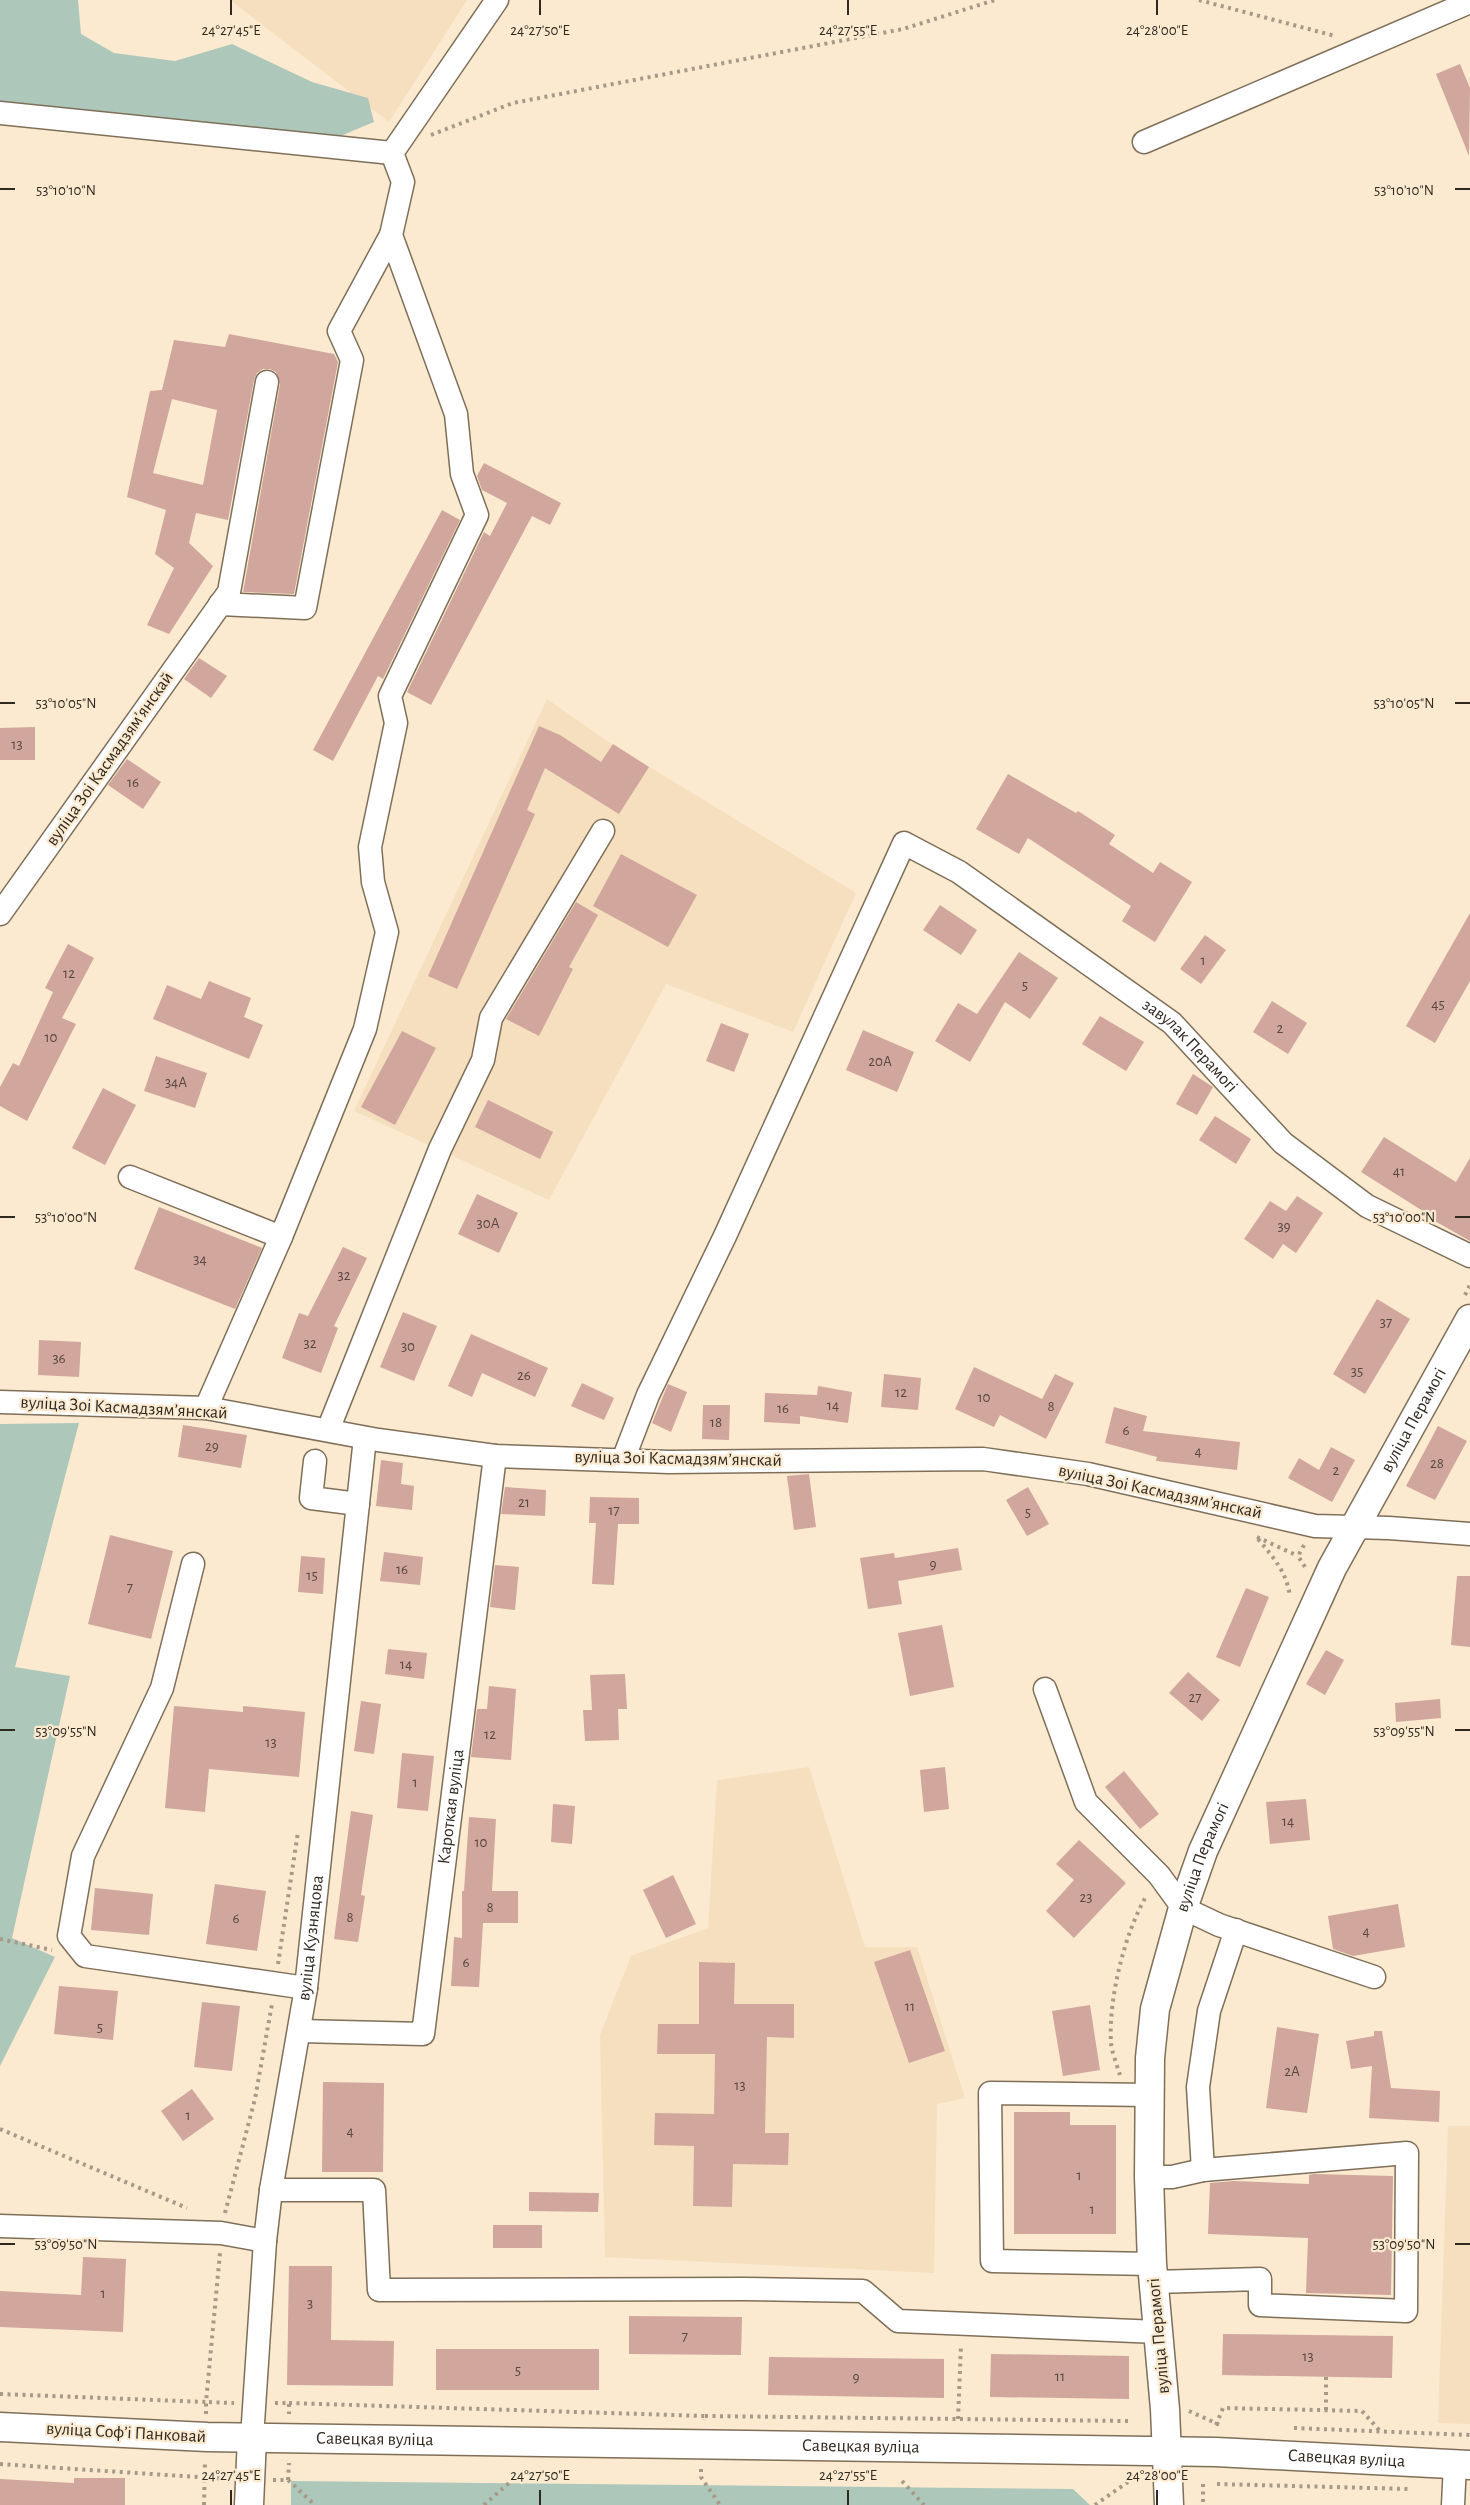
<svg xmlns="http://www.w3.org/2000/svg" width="1470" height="2505" viewBox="0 0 1470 2505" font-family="'Alegreya Sans',sans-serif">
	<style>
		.built { fill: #f5dfbf }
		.green { fill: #adc8ba }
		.building { fill: #d0a69d; fill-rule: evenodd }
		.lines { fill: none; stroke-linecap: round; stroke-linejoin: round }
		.minor-casing { stroke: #7f6f59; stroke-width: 25 }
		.major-casing { stroke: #7f6f59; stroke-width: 31 }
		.path { stroke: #a69987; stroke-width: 4; stroke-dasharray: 3 4.5; stroke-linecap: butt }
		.minor { stroke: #fff; stroke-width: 22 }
		.major { stroke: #fff; stroke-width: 28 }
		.ticks { fill: none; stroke: #302920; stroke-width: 2 }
		.labels { text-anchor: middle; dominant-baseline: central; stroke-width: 4.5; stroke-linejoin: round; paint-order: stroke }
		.number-label { font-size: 15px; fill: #58483f }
		.street-label { font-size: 18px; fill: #302920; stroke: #fbead0 }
		.ticks-label { font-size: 15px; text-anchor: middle; fill: #302920; stroke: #fbead0; stroke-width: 4.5; stroke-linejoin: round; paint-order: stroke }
	</style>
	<rect width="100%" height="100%" fill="#fbead0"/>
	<!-- built -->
	<g class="built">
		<polygon points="230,0 467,0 389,122"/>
		<polygon points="547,699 607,741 856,893 793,1032 666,984 549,1200 354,1111"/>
		<polygon points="809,1767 865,1947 917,1947 965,2098 937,2104 934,2273 605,2257 600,2035 631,1956 708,1928 717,1780"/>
		<polygon points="1448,2126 1470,2126 1470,2424 1438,2423"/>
	</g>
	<!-- green -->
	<g class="green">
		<polygon points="0,0 78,0 81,34 114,53 175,61 232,44 312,82 368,98 374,122 331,140 0,108"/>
		<polygon points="79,1423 15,1667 70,1676 12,1938 55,1957 0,2066 0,1424"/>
		<polygon points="291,2481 1073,2489 1090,2505 291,2505"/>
	</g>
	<!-- building -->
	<g class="building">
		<polygon points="1460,64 1470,88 1469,156 1436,74"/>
		<path d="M 229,334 L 334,354 L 338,362 L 294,594 L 243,592 L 280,384 L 276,372 L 270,369 L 263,369 L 257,373 L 254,380 L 228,520 L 196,513 L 189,543 L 213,566 L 169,634 L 147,625 L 174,568 L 155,554 L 166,510 L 127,497 L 150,391 L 162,390 L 174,340 L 225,347 ZM 172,399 L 217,410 L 203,485 L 153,473 Z"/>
		<polygon points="484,463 561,503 550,525 532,516 431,705 407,692 484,532 490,536 507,503 482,490 477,476"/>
		<polygon points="442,510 460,520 383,679 378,676 333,761 313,750"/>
		<polygon points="199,658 227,676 211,698 184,679"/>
		<polygon points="539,726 560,735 601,762 613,744 649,767 619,814 545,768 527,810 535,814 457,989 428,976"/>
		<polygon points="35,727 35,760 0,760 0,728"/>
		<polygon points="127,759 161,782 143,809 108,785"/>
		<polygon points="1008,774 1076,813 1078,811 1115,835 1109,844 1153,873 1160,862 1192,882 1155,942 1122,921 1131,906 1028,838 1019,854 976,829"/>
		<polygon points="621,854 697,895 668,947 593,906"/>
		<polygon points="576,902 598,915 569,967 573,969 539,1036 506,1019"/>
		<polygon points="940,905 977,930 961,955 923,930"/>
		<polygon points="1470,913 1470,981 1435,1043 1406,1026"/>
		<polygon points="1205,935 1226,950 1201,984 1180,969"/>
		<polygon points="68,944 94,958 62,1018 76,1024 27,1121 0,1106 0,1087 13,1063 19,1066 53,992 45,988"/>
		<polygon points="1019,952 1058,978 1030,1019 1005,1002 970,1062 935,1041 958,1003 977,1014"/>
		<polygon points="209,981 251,998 244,1017 263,1025 249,1059 153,1019 167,985 201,999"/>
		<polygon points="1272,1001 1307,1023 1288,1054 1253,1032"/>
		<polygon points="1100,1016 1144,1042 1126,1071 1082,1044"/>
		<polygon points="721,1023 749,1034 734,1072 706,1061"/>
		<polygon points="863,1030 914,1052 897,1092 846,1070"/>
		<polygon points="402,1031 436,1048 395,1125 361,1107"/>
		<polygon points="156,1056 207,1073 195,1108 144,1091"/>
		<polygon points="1193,1074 1213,1087 1197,1115 1176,1104"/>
		<polygon points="103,1088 136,1105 105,1165 72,1148"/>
		<polygon points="488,1100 553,1132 540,1159 475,1127"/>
		<polygon points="1215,1116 1251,1139 1236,1164 1199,1140"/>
		<polygon points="1384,1137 1456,1182 1470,1158 1470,1241 1433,1220 1434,1218 1361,1172"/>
		<polygon points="477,1194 518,1213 499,1253 458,1234"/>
		<polygon points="1297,1196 1323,1213 1296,1253 1283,1244 1273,1259 1244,1239 1270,1201 1286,1211"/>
		<polygon points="159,1207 262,1248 235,1309 134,1269"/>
		<polygon points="343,1247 367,1258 334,1326 338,1328 321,1373 282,1358 299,1313 308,1316"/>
		<polygon points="1377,1299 1410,1319 1365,1394 1333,1374"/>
		<polygon points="403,1312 437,1326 414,1381 380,1367"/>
		<polygon points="471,1334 548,1368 535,1397 482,1373 472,1397 448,1386"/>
		<polygon points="39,1340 81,1342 79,1377 38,1375"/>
		<polygon points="974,1367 1042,1399 1055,1374 1074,1383 1046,1439 1000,1415 994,1427 955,1409"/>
		<polygon points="884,1374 921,1378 918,1410 881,1407"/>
		<polygon points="582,1383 614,1398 604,1420 571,1406"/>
		<polygon points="668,1384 687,1392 671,1432 652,1423"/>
		<polygon points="818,1386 852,1392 848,1423 800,1416 800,1424 764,1422 765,1393 817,1395"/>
		<polygon points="703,1405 730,1405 729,1440 702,1439"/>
		<polygon points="1114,1407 1147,1416 1143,1431 1240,1442 1237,1470 1156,1461 1157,1457 1105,1443"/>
		<polygon points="183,1425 247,1435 241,1468 178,1457"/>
		<polygon points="1438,1426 1467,1441 1435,1500 1406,1486"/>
		<polygon points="1331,1447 1355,1460 1332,1502 1288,1478 1299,1458 1319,1470"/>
		<polygon points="381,1460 403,1463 401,1484 414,1486 412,1510 376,1506"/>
		<polygon points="809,1474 816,1527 794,1530 787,1476"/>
		<polygon points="505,1487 546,1490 545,1516 501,1514"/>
		<polygon points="1028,1487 1049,1524 1027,1536 1006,1500"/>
		<polygon points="590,1497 639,1498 639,1524 618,1524 614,1585 592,1584 596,1523 589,1523"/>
		<polygon points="110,1535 173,1551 151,1639 88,1624"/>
		<polygon points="958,1548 962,1570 898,1581 902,1604 868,1609 860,1558 894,1553 895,1558"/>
		<polygon points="384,1552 423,1557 420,1585 380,1581"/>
		<polygon points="301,1556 325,1558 323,1594 298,1592"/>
		<polygon points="495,1565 519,1567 515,1610 490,1607"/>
		<polygon points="1457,1576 1470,1576 1470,1647 1451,1645"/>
		<polygon points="1246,1588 1269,1597 1240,1667 1216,1657"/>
		<polygon points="942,1625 954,1687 910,1696 898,1633"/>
		<polygon points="388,1649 427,1653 424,1679 385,1674"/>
		<polygon points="1326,1650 1344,1660 1325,1695 1306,1684"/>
		<polygon points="1188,1672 1220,1700 1202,1721 1169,1693"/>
		<polygon points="625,1674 627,1709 618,1709 619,1740 585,1741 583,1710 592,1710 590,1675"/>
		<polygon points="489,1686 516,1689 511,1760 471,1757 477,1709 487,1709"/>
		<polygon points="1440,1699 1441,1718 1396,1722 1395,1703"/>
		<polygon points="361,1701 381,1704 374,1754 354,1751"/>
		<polygon points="174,1706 243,1712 243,1706 305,1712 299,1777 209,1769 205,1812 165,1808"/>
		<polygon points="402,1753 434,1756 428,1811 397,1808"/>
		<polygon points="945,1767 949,1809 924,1812 920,1770"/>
		<polygon points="1124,1771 1159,1814 1140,1829 1105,1787"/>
		<polygon points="1306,1799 1310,1840 1270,1844 1266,1802"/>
		<polygon points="553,1804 575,1806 572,1844 551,1842"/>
		<polygon points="351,1811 373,1815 361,1895 365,1896 358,1942 334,1939"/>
		<polygon points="469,1817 496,1819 492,1891 518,1891 518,1923 483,1923 479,1987 451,1986 454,1937 462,1938 462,1891 464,1891"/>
		<polygon points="1079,1840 1126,1883 1074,1938 1046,1911 1074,1880 1056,1864"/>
		<polygon points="673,1875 696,1924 666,1938 643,1890"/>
		<polygon points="215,1884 266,1891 257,1951 206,1944"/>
		<polygon points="95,1888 153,1894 149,1935 91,1930"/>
		<polygon points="1398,1904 1405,1947 1353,1956 1333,1949 1328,1916"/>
		<polygon points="910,1950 945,2051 909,2063 874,1962"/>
		<polygon points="699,1962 735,1963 734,2004 794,2004 794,2038 767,2037 765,2133 789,2133 788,2165 733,2164 732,2207 693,2206 694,2146 654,2145 655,2113 714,2114 715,2054 657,2054 658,2024 699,2024"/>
		<polygon points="59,1986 118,1991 113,2040 54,2034"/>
		<polygon points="202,2002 240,2006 232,2071 194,2067"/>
		<polygon points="1090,2005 1100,2070 1063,2076 1052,2011"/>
		<polygon points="1277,2027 1319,2034 1307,2113 1266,2108"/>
		<polygon points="1374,2031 1382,2031 1391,2088 1440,2091 1439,2122 1369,2118 1372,2066 1351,2069 1346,2041 1374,2036"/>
		<polygon points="323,2082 384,2083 383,2172 322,2172"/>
		<polygon points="192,2089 214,2119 183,2141 161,2111"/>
		<polygon points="1014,2112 1070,2112 1070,2125 1116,2125 1116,2234 1014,2234"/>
		<polygon points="1314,2174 1393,2176 1391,2295 1306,2293 1308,2238 1208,2234 1210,2183 1234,2181 1309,2184 1309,2175"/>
		<polygon points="529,2192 599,2193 598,2212 529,2211"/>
		<rect x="493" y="2225" width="49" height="23"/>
		<polygon points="83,2257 126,2259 123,2332 0,2327 0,2291 81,2295"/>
		<polygon points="289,2266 332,2266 331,2340 394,2341 393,2386 287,2385"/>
		<polygon points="629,2316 742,2317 741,2355 629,2354"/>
		<polygon points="1223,2334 1393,2336 1392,2378 1222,2375"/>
		<rect x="436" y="2349" width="163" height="41"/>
		<polygon points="991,2354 1129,2356 1129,2399 990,2397"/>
		<polygon points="769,2357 944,2359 944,2398 768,2395"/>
		<polygon points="74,2478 125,2478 125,2505 0,2505 0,2479 74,2483"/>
	</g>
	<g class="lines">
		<defs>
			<g id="minor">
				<polyline points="0,113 392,153"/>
				<polyline points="1144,142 1470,2"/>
				<polyline points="392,153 497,0"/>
				<polyline points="220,604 305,608 352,360 339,331 391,235"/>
				<polyline points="0,914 229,592 267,382"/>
				<polyline points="130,1177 281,1237 206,1408"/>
				<polyline points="281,1237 365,1029 387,932 373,882 370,847 396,723 390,696 477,515 462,474 456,414 391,235 403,182 392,153"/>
				<polyline points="0,1402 206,1408 378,1440 495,1456 669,1462 983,1459 1088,1474 1315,1526 1389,1528 1470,1534"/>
				<polyline points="328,1430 440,1149 483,1060 491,1018 603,831"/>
				<path id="s1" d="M 623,1460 L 648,1395 L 725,1236 L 904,843 L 959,872 L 1172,1023 L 1283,1143 L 1367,1206 L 1470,1256"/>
				<polyline points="315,1461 311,1498 358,1504"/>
				<polyline points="193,1564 162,1688 83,1856 69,1936 85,1956 306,1988"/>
				<polyline points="1045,1689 1086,1802 1159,1875 1183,1908 1219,1925 1374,1977"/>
				<path id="s2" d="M 300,2031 L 423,2034 L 495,1456"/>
				<polyline points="1150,2095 990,2093 992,2261 1152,2264"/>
				<polyline points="1203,2170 1198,2087 1209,2011 1236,1930"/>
				<polyline points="1149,2177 1172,2177 1203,2170 1407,2153 1406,2311 1260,2305 1260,2279 1154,2282"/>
				<polyline points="271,2190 374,2190 379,2290 744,2289 863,2291 898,2321 1158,2332"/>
				<polyline points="0,2226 221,2233 265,2241"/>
				<path id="s3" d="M 252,2438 L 265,2241 L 271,2190 L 306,1988 L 365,1438"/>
				<polyline points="1453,2505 1455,2464"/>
			</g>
			<g id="major">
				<path id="s4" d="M 0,2427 L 207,2437 L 1216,2452 L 1470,2465"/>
				<polyline points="249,2505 252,2438"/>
				<path id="s5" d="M 1169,2505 L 1165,2409 L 1152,2264 L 1149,2177 L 1150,2058 L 1155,2009 L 1183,1908 L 1203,1851 L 1332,1568 L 1470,1319"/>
			</g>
		</defs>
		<!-- minor casing -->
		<use href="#minor" class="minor-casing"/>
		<!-- major casing -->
		<use href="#major" class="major-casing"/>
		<!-- path -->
		<g class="path">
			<polyline points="1199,0 1335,36"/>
			<polyline points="431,135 513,103 903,29 995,0"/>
			<polyline points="1465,1295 1470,1285"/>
			<polyline points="1257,1537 1298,1556"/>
			<path d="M 1258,1539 C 1273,1557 1287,1572 1290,1597"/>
			<polyline points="1304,1545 1298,1556 1305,1567"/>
			<polyline points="0,1939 52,1950"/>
			<polyline points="278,1964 298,1832"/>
			<path d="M 1120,2075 C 1117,2065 1112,2053 1111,2043 C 1108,2000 1125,1931 1147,1895"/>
			<polyline points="0,2129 187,2208"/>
			<polyline points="225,2213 255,2099 272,2004"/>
			<polyline points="0,2394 206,2402 220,2253"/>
			<polyline points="275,2403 289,2403 289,2414"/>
			<polyline points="289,2403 705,2416 704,2420"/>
			<polyline points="1326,2410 1326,2377"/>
			<polyline points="1189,2411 1220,2425"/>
			<polyline points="206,2414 206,2402 234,2403"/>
			<polyline points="705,2416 1128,2421"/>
			<polyline points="958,2419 961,2345"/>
			<polyline points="1216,2425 1223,2408 1362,2411 1380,2431"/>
			<polyline points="1294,2428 1470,2435"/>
			<polyline points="0,2464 227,2479"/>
			<polyline points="701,2469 701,2477 720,2505"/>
			<polyline points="273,2480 288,2480 289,2463"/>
			<polyline points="288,2480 315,2505"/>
			<polyline points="902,2481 924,2505"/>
			<polyline points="1203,2484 1203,2505"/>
			<polyline points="1217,2484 1409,2489"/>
			<polyline points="204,2505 205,2461"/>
			<polyline points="484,2505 518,2475"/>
			<polyline points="1095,2505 1128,2482"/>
		</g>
		<!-- minor -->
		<use href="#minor" class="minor"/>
		<!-- major -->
		<use href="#major" class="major"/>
	</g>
	<!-- ticks -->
	<path class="ticks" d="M 231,0 L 231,15M 540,0 L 540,15M 848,0 L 848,15M 1157,0 L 1157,15M 0,189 L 15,189M 1455,189 L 1470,189M 0,703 L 15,703M 1455,703 L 1470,703M 0,1217 L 15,1217M 1455,1217 L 1470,1217M 0,1730 L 15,1730M 1455,1730 L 1470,1730M 0,2244 L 15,2244M 1455,2244 L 1470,2244M 231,2490 L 231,2505M 540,2490 L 540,2505M 848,2490 L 848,2505M 1157,2490 L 1157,2505"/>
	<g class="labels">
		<!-- number labels -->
		<g class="number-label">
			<text x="17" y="744">13</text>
			<text x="133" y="782">16</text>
			<text x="1203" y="960">1</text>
			<text x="69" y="973">12</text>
			<text x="1025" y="985">5</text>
			<text x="1438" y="1004">45</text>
			<text x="1280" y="1028">2</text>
			<text x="51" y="1037">10</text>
			<text x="880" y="1061">20А</text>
			<text x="176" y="1082">34А</text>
			<text x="1399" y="1171">41</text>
			<text x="488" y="1223">30А</text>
			<text x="1284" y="1226">39</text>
			<text x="200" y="1259">34</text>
			<text x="344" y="1275">32</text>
			<text x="1386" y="1322">37</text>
			<text x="310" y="1343">32</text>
			<text x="408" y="1346">30</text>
			<text x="59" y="1358">36</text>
			<text x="1357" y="1371">35</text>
			<text x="524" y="1375">26</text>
			<text x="901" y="1392">12</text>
			<text x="984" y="1397">10</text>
			<text x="833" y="1405">14</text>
			<text x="1051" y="1406">8</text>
			<text x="783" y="1408">16</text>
			<text x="716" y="1422">18</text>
			<text x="1126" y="1430">6</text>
			<text x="212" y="1446">29</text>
			<text x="1198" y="1451">4</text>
			<text x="1437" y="1463">28</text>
			<text x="1336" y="1470">2</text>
			<text x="524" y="1502">21</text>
			<text x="614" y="1510">17</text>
			<text x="1028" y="1512">5</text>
			<text x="933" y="1564">9</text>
			<text x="402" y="1569">16</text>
			<text x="312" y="1575">15</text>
			<text x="130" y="1587">7</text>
			<text x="406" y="1664">14</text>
			<text x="1195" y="1697">27</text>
			<text x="490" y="1734">12</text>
			<text x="271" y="1742">13</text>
			<text x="415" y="1782">1</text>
			<text x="1288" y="1821">14</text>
			<text x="481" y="1842">10</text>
			<text x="1086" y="1897">23</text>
			<text x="490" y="1907">8</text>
			<text x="350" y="1917">8</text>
			<text x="236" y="1918">6</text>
			<text x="1366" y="1931">4</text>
			<text x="466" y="1962">6</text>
			<text x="910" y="2006">11</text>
			<text x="100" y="2027">5</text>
			<text x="1292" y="2071">2А</text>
			<text x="740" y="2085">13</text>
			<text x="188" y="2115">1</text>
			<text x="350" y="2131">4</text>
			<text x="1079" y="2175">1</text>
			<text x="1092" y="2209">1</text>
			<text x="103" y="2293">1</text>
			<text x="310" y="2303">3</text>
			<text x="685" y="2336">7</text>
			<text x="1308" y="2356">13</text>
			<text x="518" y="2370">5</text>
			<text x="1060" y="2376">11</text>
			<text x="856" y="2377">9</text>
		</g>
		<!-- street labels -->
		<g class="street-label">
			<text transform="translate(110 759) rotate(-55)">вуліца Зоі Касмадзямʼянскай</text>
			<text stroke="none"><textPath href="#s1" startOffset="1030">завулак Перамогі</textPath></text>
			<text transform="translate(124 1408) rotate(3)">вуліца Зоі Касмадзямʼянскай</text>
			<text stroke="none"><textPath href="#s5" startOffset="1142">вуліца Перамогі</textPath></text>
			<text transform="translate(678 1459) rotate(1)">вуліца Зоі Касмадзямʼянскай</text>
			<text transform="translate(1160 1492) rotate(12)">вуліца Зоі Касмадзямʼянскай</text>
			<text stroke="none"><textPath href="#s2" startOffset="352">Кароткая вуліца</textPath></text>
			<text stroke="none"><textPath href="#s5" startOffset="656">вуліца Перамогі</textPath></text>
			<text stroke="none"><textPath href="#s3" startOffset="504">вуліца Кузняцова</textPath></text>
			<text transform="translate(1159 2336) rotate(-95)">вуліца Перамогі</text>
			<text transform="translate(126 2433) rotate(3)">вуліца Софʼі Панковай</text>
			<text stroke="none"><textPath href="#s4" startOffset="375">Савецкая вуліца</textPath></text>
			<text stroke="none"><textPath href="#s4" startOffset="861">Савецкая вуліца</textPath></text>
			<text stroke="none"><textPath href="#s4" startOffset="1347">Савецкая вуліца</textPath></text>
		</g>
	</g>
	<g class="ticks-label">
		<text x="231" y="35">24°27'45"E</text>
		<text x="540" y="35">24°27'50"E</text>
		<text x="848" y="35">24°27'55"E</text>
		<text x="1157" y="35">24°28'00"E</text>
		<text x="66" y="195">53°10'10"N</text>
		<text x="1404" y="195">53°10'10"N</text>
		<text x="66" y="708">53°10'05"N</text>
		<text x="1404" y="708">53°10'05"N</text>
		<text x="66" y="1222">53°10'00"N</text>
		<text x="1404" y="1222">53°10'00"N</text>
		<text x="66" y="1736">53°09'55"N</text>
		<text x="1404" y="1736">53°09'55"N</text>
		<text x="66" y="2249">53°09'50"N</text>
		<text x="1404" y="2249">53°09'50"N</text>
		<text x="231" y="2480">24°27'45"E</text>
		<text x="540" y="2480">24°27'50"E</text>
		<text x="848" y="2480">24°27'55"E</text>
		<text x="1157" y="2480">24°28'00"E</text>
	</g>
</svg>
